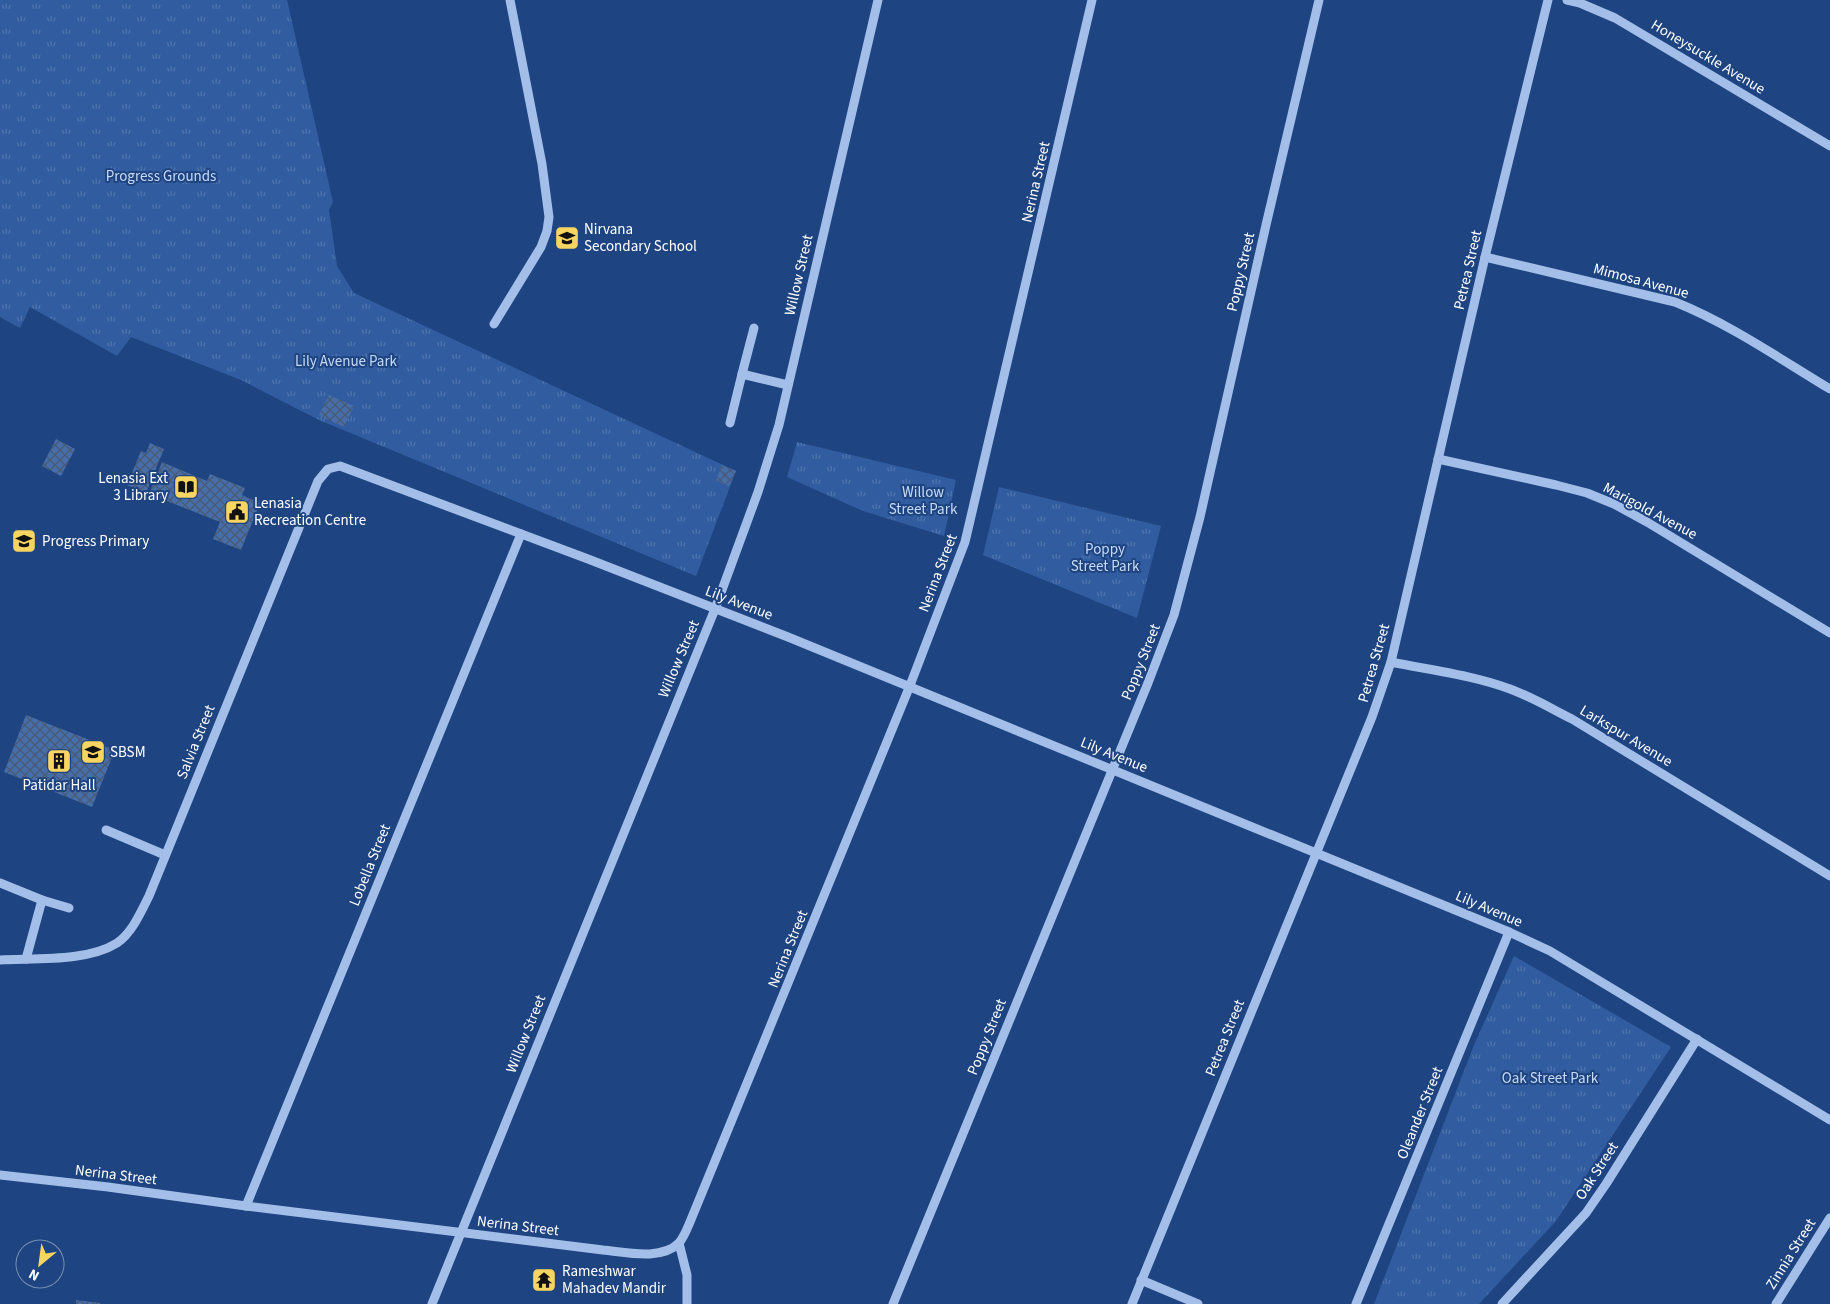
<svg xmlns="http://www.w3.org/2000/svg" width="1830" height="1304" viewBox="0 0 1830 1304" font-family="'Source Sans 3',sans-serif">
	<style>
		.park { fill: url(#park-tufts) }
		.building { fill: url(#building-cross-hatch) }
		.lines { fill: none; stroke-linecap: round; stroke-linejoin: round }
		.minor { stroke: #a3bfe9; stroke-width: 9 }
		.labels { text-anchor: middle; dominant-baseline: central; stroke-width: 4; stroke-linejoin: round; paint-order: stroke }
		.street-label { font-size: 15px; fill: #fff; stroke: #1e4481 }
		.park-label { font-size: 15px; fill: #c7daf7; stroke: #1e4481 }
		.poi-label { font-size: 15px; fill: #fff; stroke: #1e4481; text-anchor: start }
	</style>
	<defs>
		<pattern id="park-tufts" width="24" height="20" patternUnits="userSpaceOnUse" patternTransform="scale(1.25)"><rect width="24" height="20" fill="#315da0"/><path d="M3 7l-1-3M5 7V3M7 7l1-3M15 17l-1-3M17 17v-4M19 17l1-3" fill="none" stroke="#5075ae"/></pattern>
		<pattern id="building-cross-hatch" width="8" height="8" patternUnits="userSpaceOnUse" patternTransform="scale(1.25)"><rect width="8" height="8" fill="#466eab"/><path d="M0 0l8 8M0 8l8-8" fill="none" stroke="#4a5a72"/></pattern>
	</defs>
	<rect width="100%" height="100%" fill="#1e4481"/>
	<!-- park -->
	<g class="park">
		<polygon points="0,0 287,0 333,202 329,210 337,266 354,293 736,471 696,576 319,420 241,380 131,337 117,356 30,307 20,328 0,317"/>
		<polygon points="797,442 956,480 944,536 863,511 787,477"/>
		<polygon points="999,487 1161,526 1137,618 983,555"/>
		<polygon points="1514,956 1671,1047 1556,1221 1479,1304 1374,1304 1474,1045"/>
	</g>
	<!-- building -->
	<g class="building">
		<polygon points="329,395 354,406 344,427 319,415"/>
		<polygon points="56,439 75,449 61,476 42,466"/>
		<polygon points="150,443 164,449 146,493 127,485 141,451 146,453"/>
		<polygon points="162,462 207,481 210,474 245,488 242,495 260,503 241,550 213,539 220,522 149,494"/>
		<polygon points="722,465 736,471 729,486 716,480"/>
		<polygon points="26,715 115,750 92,807 4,772"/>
		<polygon points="76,1300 100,1303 100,1304 76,1304"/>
	</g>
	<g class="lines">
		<!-- minor -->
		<g class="minor">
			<polyline points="1567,0 1580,3 1615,18 1830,146"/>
			<path d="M 1485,257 L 1675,302 C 1730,324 1780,359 1830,389"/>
			<polyline points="494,324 541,247 547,231 549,217 542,164 510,0"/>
			<polyline points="742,374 754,328"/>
			<polyline points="730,423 742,374 788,385"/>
			<polyline points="1438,459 1556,485 1587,493 1614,504 1647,522 1830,633"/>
			<path d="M 1391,662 C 1430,670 1472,675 1510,689 C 1532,697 1552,709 1572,719 L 1830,876"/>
			<polyline points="106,830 165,855"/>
			<polyline points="0,883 42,900 26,959"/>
			<polyline points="42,900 69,908"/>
			<path d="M 0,960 C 35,958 87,962 117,943 C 132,933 141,912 149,896 L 318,481 L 328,469 L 340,466 L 588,559 L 788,637 L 1509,932 L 1550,951 L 1830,1120"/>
			<path d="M 0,1175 L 108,1187 L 246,1206 L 603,1250 C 625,1252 661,1261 679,1243 C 684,1237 687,1229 690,1222 L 909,688 L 965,542 L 1092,0"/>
			<polyline points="246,1206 521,534"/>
			<polyline points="679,1243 687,1275 687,1304"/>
			<polyline points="1141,1280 1198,1304"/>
			<polyline points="432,1304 715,609 758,492 779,425 878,0"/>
			<polyline points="893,1304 1148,683 1174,615 1200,517 1266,225 1319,0"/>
			<polyline points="1132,1304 1372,717 1391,662 1485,257 1548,0"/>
			<polyline points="1356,1304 1509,932"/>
			<polyline points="1502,1304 1586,1213 1606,1184 1697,1039"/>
			<polyline points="1776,1304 1830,1218"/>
		</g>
	</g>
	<!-- icons -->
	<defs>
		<symbol id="school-square" viewBox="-11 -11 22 22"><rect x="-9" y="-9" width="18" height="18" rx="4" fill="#f8d461" stroke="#1e4481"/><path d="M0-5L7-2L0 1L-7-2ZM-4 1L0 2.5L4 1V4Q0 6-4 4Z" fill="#111"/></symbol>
		<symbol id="library-square" viewBox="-11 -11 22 22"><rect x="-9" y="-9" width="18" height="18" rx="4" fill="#f8d461" stroke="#1e4481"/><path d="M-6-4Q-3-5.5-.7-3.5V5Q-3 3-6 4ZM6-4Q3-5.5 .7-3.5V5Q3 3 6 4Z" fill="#111"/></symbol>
		<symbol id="civic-square" viewBox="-11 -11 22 22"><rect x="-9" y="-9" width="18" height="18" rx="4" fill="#f8d461" stroke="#1e4481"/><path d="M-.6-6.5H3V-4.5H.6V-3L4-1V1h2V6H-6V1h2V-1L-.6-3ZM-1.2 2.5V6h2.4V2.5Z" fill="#111"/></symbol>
		<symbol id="building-square" viewBox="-11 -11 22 22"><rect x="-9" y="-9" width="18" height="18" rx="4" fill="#f8d461" stroke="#1e4481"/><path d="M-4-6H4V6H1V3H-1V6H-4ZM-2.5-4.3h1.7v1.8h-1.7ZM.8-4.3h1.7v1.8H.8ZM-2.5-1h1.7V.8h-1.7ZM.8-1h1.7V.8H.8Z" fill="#111"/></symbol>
		<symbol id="temple-square" viewBox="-11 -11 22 22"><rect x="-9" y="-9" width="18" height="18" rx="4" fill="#f8d461" stroke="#1e4481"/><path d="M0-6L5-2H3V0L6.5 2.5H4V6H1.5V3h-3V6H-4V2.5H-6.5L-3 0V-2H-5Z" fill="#111"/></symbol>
	</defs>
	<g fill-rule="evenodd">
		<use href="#school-square" x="553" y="224" width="28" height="28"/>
		<use href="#library-square" x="172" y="473" width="28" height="28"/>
		<use href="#civic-square" x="223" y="498" width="28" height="28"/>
		<use href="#school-square" x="10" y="527" width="28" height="28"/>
		<use href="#school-square" x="79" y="738" width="28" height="28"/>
		<use href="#building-square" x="45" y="747" width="28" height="28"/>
		<use href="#temple-square" x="530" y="1266" width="28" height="28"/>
	</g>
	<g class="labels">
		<!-- street labels -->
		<g class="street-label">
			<text transform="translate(1708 57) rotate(31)">Honeysuckle Avenue</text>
			<text transform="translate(1036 182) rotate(-77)">Nerina Street</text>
			<text transform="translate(1468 270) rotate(-77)">Petrea Street</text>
			<text transform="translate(1241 272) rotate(-77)">Poppy Street</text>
			<text transform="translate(799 275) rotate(-77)">Willow Street</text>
			<text transform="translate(1641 281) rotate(15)">Mimosa Avenue</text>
			<text transform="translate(1650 511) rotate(28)">Marigold Avenue</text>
			<text transform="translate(938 573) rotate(-69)">Nerina Street</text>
			<text transform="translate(739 603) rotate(21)">Lily Avenue</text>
			<text transform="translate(679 659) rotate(-67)">Willow Street</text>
			<text transform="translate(1141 662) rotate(-68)">Poppy Street</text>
			<text transform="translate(1374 663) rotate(-74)">Petrea Street</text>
			<text transform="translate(1626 736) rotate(31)">Larkspur Avenue</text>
			<text transform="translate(196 742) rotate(-68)">Salvia Street</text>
			<text transform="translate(1114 755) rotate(22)">Lily Avenue</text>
			<text transform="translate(370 865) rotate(-68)">Lobella Street</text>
			<text transform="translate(1489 909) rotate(23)">Lily Avenue</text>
			<text transform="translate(788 949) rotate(-68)">Nerina Street</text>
			<text transform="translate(526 1034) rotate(-68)">Willow Street</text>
			<text transform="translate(987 1037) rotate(-68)">Poppy Street</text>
			<text transform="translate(1225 1038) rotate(-68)">Petrea Street</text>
			<text transform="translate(1420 1113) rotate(-68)">Oleander Street</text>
			<text transform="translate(1597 1171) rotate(-57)">Oak Street</text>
			<text transform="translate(116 1175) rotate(7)">Nerina Street</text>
			<text transform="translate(518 1226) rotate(7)">Nerina Street</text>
			<text transform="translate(1791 1254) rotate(-58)">Zinnia Street</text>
		</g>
		<!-- park labels -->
		<g class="park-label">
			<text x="161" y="176">Progress Grounds</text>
			<text x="346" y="361">Lily Avenue Park</text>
			<text x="923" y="492">Willow<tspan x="923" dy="17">Street Park</tspan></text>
			<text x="1105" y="549">Poppy<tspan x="1105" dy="17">Street Park</tspan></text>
			<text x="1550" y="1078">Oak Street Park</text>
		</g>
		<!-- poi labels -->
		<g class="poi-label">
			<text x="584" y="229">Nirvana<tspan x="584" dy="17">Secondary School</tspan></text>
			<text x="168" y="478" text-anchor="end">Lenasia Ext<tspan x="168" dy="17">3 Library</tspan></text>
			<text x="254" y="503">Lenasia<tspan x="254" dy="17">Recreation Centre</tspan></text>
			<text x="42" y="541">Progress Primary</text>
			<text x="110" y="752">SBSM</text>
			<text x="59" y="785" text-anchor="middle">Patidar Hall</text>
			<text x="562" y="1271">Rameshwar<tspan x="562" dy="17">Mahadev Mandir</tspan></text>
		</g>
	</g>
	<!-- north arrow -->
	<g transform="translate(40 1264) rotate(209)"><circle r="24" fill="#1e4481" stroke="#788fb3"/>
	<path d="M0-4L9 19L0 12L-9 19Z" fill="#f8d461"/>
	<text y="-8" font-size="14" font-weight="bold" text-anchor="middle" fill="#ffffff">N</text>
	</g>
</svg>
